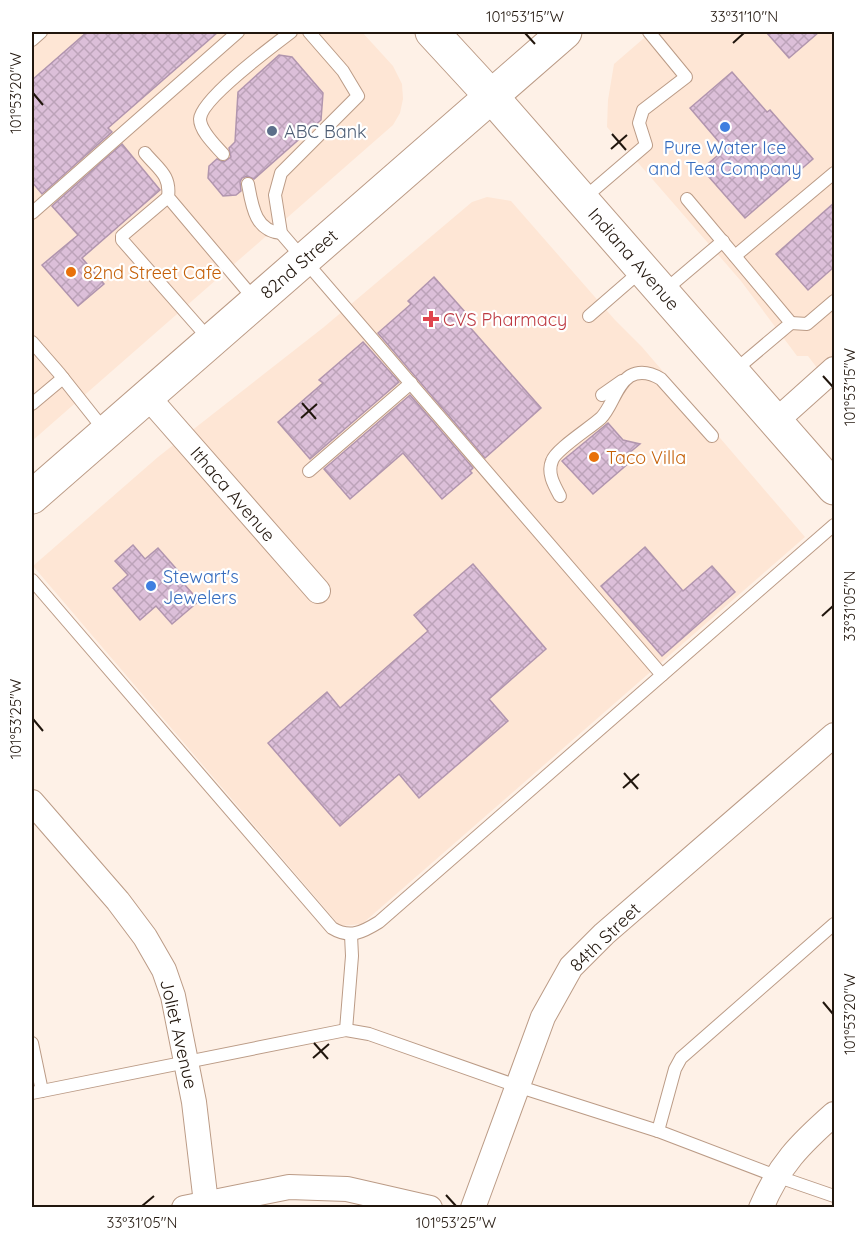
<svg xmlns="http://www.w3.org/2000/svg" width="866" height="1239" viewBox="0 0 866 1239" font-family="Quicksand,sans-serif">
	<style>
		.built { fill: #fee6d5 }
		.building { fill: url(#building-cross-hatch); stroke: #b195ae; stroke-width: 1.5 }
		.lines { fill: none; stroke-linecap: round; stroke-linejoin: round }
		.lane-casing { stroke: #bb9b86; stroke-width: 14 }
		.street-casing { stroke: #bb9b86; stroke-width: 26 }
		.secondary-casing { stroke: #bb9b86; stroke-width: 35 }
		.lane { stroke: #fff; stroke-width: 12 }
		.street { stroke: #fff; stroke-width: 24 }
		.secondary { stroke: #fff; stroke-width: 33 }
		.ticks { fill: none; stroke: #21160d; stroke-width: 2 }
		.shop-dot { fill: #3f7fe0; stroke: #fff; stroke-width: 2 }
		.service-dot { fill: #5c6f8a; stroke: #fff; stroke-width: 2 }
		.food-dot { fill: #e8710a; stroke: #fff; stroke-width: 2 }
		.health-dot { fill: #e0444e; stroke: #fff; stroke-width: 2 }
		.labels { text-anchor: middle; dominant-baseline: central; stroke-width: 4.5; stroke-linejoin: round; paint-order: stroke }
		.service-label { font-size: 18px; fill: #4e5e75; stroke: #fff; text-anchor: start }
		.shop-label { font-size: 18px; fill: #366cbe; stroke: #fff }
		.street-label { font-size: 18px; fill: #21160d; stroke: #fff }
		.food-label { font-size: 18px; fill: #c56008; stroke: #fff; text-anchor: start }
		.health-label { font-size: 18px; fill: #be3a42; stroke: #fff; text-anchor: start }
		.neatline { fill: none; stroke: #21160d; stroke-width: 2 }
		.ticks-label { font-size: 15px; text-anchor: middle; fill: #21160d }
	</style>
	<defs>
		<pattern id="building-cross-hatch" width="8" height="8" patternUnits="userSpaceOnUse" patternTransform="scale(1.5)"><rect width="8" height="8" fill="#dcbfd9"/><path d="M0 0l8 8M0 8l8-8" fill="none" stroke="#bca3b9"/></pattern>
	</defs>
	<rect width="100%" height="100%" fill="#fef1e7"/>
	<!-- built -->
	<g class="built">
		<polygon points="32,32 362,32 393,66 402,84 403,99 400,113 393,125 32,441"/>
		<polygon points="651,32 834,32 834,390 808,356 797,356 741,281 607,127 608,100 614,64"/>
		<polygon points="487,197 511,201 615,320 642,347 805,537 362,924 340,926 33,566 158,457 324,327 472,202"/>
	</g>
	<!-- building -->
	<g class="building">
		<polygon points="87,32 218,32 108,128 112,132 42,194 32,182 32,80"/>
		<polygon points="766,32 819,32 789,58"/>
		<polygon points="279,55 292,57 323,93 321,120 254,179 247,176 242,178 240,182 241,191 236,195 223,196 208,178 209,166 217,159 224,162 231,157 229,148 235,142 238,92"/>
		<polygon points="732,72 767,112 770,110 813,159 745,218 702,169 725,149 690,108"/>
		<polygon points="122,144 160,190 82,258 104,284 78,306 42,265 78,235 52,206"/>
		<polygon points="834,203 834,267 808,290 776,254"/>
		<polygon points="434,277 465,312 460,316 541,408 485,458 378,333 411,304 408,301"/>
		<polygon points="363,342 399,382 310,459 278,422 323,383 319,380"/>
		<polygon points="410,395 473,468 470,471 472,473 442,499 403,453 350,499 324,469"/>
		<polygon points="608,423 623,440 640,444 628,454 630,462 593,494 562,461"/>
		<polygon points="133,545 145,559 158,548 187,581 184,584 199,601 172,624 156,606 140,620 113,588 128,575 115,561"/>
		<polygon points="645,547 683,591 712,566 735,592 662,656 601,586"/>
		<polygon points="473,564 546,649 489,699 508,721 419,798 399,774 340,826 268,743 327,692 340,708 428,631 414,615"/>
	</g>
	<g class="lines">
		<defs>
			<g id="lane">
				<polyline points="309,32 343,71 358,96 281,173 275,195 281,233 662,675"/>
				<polyline points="32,40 41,32"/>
				<path d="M 145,153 C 158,169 171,175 168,197 L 255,300"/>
				<path d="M 223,154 C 215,145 200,131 200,119 C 201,99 274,45 291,32"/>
				<path d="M 248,184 C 252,206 255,231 281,233"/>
				<polyline points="168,197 122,236 122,240 210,340"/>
				<polyline points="583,199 646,145 639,123 643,110 686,77 649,32"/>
				<polyline points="687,199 791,323 734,371"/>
				<polyline points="32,213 238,32"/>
				<polyline points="735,256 834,173"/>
				<polyline points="664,291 723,241"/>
				<polyline points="589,316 642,270"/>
				<polyline points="791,323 807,324 834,301"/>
				<polyline points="32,342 59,373 105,431"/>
				<polyline points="602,395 622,381"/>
				<polyline points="32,404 63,378"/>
				<polyline points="309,471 411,383"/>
				<path d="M 560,496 C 554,485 547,473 552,461 C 555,450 590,428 601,418 C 612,407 616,385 630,376 C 641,370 651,373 661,379 L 712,436"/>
				<path d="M 32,580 L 332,928 C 350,939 363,932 379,922 L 834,525"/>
				<polyline points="346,1030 352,956 351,935"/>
				<polyline points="32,1043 42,1091"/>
				<polyline points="32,1093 346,1030 369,1034 517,1086 658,1131 776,1176 834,1196"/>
				<polyline points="658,1131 675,1069 681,1058 834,924"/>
			</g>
			<g id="street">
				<polyline points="147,396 318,591"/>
				<polyline points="776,421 834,369"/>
				<polyline points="32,802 118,901 145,937 164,970 173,996 194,1102 206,1203"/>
				<polyline points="184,1208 289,1187 347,1189 430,1208"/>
				<polyline points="473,1208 543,1017 571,967 604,934 834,735"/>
				<path d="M 761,1208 C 779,1165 800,1144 834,1114"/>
			</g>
			<g id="secondary">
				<polyline points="432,32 491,96 834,488"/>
				<polyline points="32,497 565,32"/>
			</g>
		</defs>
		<!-- lane casing -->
		<use href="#lane" class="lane-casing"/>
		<!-- street casing -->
		<use href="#street" class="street-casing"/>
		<!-- secondary casing -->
		<use href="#secondary" class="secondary-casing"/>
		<!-- lane -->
		<use href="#lane" class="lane"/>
		<!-- street -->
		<use href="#street" class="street"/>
		<!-- secondary -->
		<use href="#secondary" class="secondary"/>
	</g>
	<!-- ticks -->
	<path class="ticks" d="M 525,33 L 535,44M 733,43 L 744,33M 33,93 L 43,105M 612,134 L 626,150M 611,149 L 627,135M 823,376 L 833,387M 302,403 L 316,419M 301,418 L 317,404M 822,616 L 833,606M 33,719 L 43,731M 624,773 L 638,789M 623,788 L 639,774M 823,1002 L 833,1014M 314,1043 L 328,1059M 313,1058 L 329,1044M 446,1195 L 456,1206M 142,1206 L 154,1196"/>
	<!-- markers -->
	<g class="shop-dot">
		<circle cx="725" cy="127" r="6"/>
		<circle cx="151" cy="586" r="6"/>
	</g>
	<circle class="service-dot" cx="272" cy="131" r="6"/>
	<g class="food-dot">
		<circle cx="71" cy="272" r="6"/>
		<circle cx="594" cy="457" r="6"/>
	</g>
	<path class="health-dot" d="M428 310h6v6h6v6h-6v6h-6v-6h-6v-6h6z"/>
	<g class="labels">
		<!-- service labels -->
		<g class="service-label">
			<text x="284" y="131">ABC Bank</text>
		</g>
		<!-- shop labels -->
		<g class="shop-label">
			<text x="725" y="147">Pure Water Ice<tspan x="725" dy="21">and Tea Company</tspan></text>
			<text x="163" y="576" text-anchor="start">Stewart's<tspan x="163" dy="21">Jewelers</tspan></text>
		</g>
		<!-- street labels -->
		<g class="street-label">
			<text transform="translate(634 259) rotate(49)">Indiana Avenue</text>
			<text transform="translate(299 264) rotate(-41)">82nd Street</text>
			<text transform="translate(233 494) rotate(49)">Ithaca Avenue</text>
			<text transform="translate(605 937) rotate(-44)">84th Street</text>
			<text transform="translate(179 1034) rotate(77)">Joliet Avenue</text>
		</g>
		<!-- food labels -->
		<g class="food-label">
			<text x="83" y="272">82nd Street Cafe</text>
			<text x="606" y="457">Taco Villa</text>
		</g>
		<!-- health labels -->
		<g class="health-label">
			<text x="443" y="319">CVS Pharmacy</text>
		</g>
	</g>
	<!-- border -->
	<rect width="866" height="1239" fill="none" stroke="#ffffff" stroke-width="66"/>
	<rect x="33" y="33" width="800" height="1173" class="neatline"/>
	<g class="ticks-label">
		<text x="525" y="22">101°53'15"W</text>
		<text x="744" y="22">33°31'10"N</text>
		<text transform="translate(16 93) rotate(-90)" y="5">101°53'20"W</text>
		<text transform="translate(850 387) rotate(-90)" y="5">101°53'15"W</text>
		<text transform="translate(850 606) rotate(-90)" y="5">33°31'05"N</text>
		<text transform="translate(16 719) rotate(-90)" y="5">101°53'25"W</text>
		<text transform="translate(850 1014) rotate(-90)" y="5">101°53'20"W</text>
		<text x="142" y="1228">33°31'05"N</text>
		<text x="456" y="1228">101°53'25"W</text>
	</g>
</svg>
